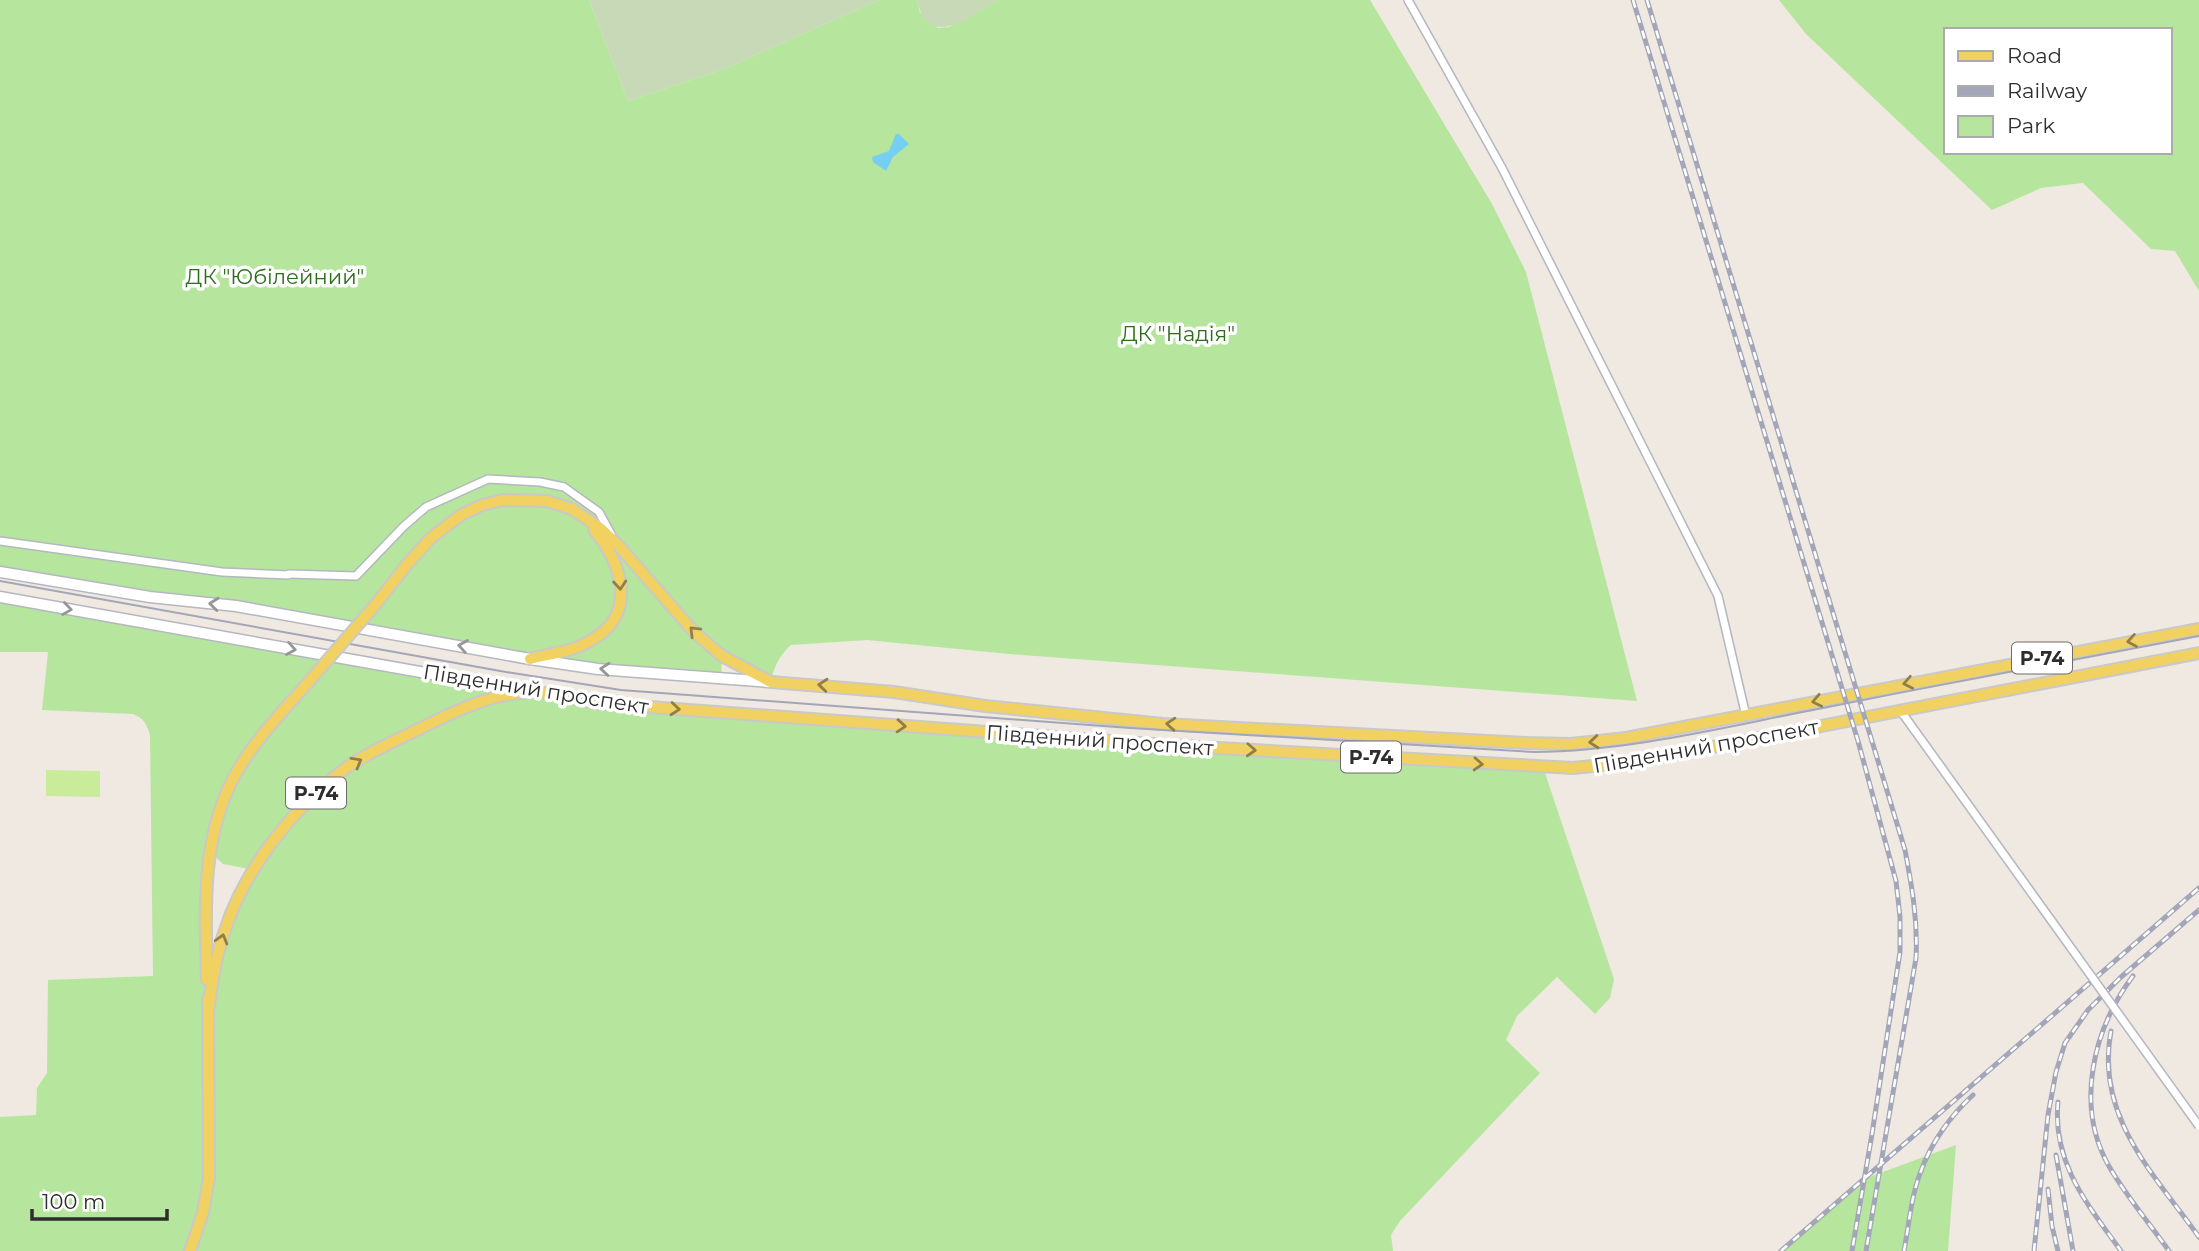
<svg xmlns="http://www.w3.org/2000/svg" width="2199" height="1251" viewBox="0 0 2199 1251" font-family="Montserrat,sans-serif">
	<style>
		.green { fill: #b6e59e; fill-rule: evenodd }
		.cemetery { fill: #c8d9b8 }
		.pitch { fill: #c9ec9a }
		.water { fill: #75cff0 }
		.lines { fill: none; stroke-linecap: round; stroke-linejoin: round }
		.minor-casing { stroke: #b4b7c1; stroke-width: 10 }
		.secondary-casing { stroke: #b4b7c1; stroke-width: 13 }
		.primary-casing { stroke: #c9c9c9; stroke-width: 14 }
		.minor { stroke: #fff; stroke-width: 7 }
		.secondary { stroke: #fff; stroke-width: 10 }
		.primary { stroke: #f2d163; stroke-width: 10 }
		.tram { stroke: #a3a6b8; stroke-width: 2 }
		.rail-casing { stroke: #a3a6b8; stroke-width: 5 }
		.rail { stroke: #fff; stroke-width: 2.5; stroke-dasharray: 8; stroke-linecap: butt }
		.minor-bridge-casing { stroke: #b4b7c1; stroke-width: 10; stroke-linecap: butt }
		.primary-bridge-casing { stroke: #c9c9c9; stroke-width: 14; stroke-linecap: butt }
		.minor-bridge { stroke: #fff; stroke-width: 7 }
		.primary-bridge { stroke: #f2d163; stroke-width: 10 }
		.oneway { stroke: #908048 }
		.oneway2 { stroke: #969696 }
		.labels { text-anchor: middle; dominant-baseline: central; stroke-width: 7; stroke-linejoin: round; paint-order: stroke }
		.shield { fill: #fff; stroke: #6d6d6d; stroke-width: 2 }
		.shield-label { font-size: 19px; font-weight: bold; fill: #2e2e2e }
		.park-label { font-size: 21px; fill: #2c6e1b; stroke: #fff }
		.street-label { font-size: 21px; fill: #2e2e2e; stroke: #fff }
	</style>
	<rect width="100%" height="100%" fill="#efe9e1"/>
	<!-- green -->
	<g class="green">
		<path d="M 0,0 L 589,0 L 628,101 L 724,69 L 879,0 L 917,0 L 920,12 L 938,28 L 949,27 L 998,0 L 1370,0 L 1492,204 L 1526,272 L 1637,701 L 1009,654 L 867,640 L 791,645 C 779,656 774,666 771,682 L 722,657 L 721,679 L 598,669 L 0,572 Z"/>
		<path d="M 1779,0 L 2199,0 L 2199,291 L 2175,251 L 2151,249 L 2083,183 L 2041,188 L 1992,210 L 1806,34 ZM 1945,30 L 2169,30 L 2169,152 L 1945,152 Z"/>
		<path d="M 0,597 L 595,703 L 1543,767 L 1614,979 L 1610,998 L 1595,1014 L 1557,977 L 1517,1016 L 1506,1040 L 1540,1073 L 1400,1221 L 1391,1235 L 1393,1251 L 0,1251 L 0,1117 L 36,1115 L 37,1088 L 47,1073 L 48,980 L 153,976 L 150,735 C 147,725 144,718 133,714 L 42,710 L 48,652 L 0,652 ZM 210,852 L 223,864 L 254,870 L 213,973 L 208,1000 Z"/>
		<polygon points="1956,1145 1948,1251 1781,1251 1864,1179"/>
	</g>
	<!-- cemetery -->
	<g class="cemetery">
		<polygon points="589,0 879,0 724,69 628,101"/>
		<path d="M 917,0 L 998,0 C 970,16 929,52 917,0 Z"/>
	</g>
	<!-- pitch -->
	<polygon class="pitch" points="46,770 100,771 100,797 46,796"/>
	<!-- water -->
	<polygon class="water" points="896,134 899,134 909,144 893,157 886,171 873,162 872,157 889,151"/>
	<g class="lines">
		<defs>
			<g id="minor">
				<polyline points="1408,0 1502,168 1718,596 1746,716"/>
				<polyline points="0,541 222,572 288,575"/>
				<polyline points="289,574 356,576 404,526 426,507 488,479 540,482 564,487 599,512 611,534"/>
				<polyline points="1900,710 1941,767"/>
			</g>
			<g id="secondary">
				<polyline points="0,572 150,597 236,606 530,659 598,669 770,682"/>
				<polyline points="0,597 527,691"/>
			</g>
			<g id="primary">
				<polyline points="376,604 408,563 432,537 461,515 482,505 503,500 547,501 572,509 600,528 619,546 694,632 722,656 771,682 894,692 985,706 1163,724 1527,743 1571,744 1626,738 2199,629"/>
				<path d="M 530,659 C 549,654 571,652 588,642 C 638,617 624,565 594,530"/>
				<path d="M 207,980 C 205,911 201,837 235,775 C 255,739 285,709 312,678"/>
				<path d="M 209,1006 C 212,981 216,956 224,933 C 244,869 293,808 346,768 C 367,753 393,742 417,730 C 453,712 491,693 532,692 C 552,692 575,699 595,703 L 1165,745 L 1573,768 L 1640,761 L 2199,653"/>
				<polyline points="190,1251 203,1212 209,1178 208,999"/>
			</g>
		</defs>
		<!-- minor casing -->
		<use href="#minor" class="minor-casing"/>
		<!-- secondary casing -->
		<use href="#secondary" class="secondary-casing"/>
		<!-- primary casing -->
		<use href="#primary" class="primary-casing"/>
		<!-- minor -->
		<use href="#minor" class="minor"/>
		<!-- secondary -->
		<use href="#secondary" class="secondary"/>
		<!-- primary -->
		<use href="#primary" class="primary"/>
		<!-- tram -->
		<path class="tram" d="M 0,581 L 506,672 L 621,690 L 1130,728 L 1534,752 C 1632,751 1728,726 1823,708 C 1948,683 2073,659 2199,636"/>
		<defs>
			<g id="rail">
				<polyline points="1633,0 1858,741 1896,881 1900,917 1900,952 1872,1134 1852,1251"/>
				<path d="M 1647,0 L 1905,850 C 1912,887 1918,921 1916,958 L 1866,1251"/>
				<path d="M 2133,976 C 2093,1029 2074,1107 2110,1168 C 2127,1197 2150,1224 2169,1251"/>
				<path d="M 2111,1031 C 2095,1116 2153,1173 2199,1237"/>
				<path d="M 2058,1102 C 2052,1163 2088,1205 2121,1251"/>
				<polyline points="2056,1155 2073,1251"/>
				<polyline points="2048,1189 2052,1226 2058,1251"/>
				<polyline points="1781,1251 2199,888"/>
				<path d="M 1904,1251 C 1909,1225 1911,1196 1921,1171 C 1931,1143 1951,1115 1973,1095"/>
				<polyline points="2034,1251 2048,1115 2056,1072 2065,1043 2088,1010 2121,977 2199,910"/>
			</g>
		</defs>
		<!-- rail casing -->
		<use href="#rail" class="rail-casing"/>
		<!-- rail -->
		<use href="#rail" class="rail"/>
		<defs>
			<polyline id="minor-bridge" points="1941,767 2199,1126"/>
			<polyline id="primary-bridge" points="312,678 376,604"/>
		</defs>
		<!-- minor-bridge casing -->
		<use href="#minor-bridge" class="minor-bridge-casing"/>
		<!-- primary-bridge casing -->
		<use href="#primary-bridge" class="primary-bridge-casing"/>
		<!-- minor-bridge -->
		<use href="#minor-bridge" class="minor-bridge"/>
		<!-- primary-bridge -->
		<use href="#primary-bridge" class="primary-bridge"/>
	</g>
	<!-- one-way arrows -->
	<defs><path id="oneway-chevron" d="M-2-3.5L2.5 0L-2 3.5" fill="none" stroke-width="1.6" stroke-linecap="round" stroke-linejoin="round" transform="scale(1.75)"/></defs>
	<g class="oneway">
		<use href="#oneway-chevron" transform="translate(620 585) rotate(85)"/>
		<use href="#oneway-chevron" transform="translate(694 631) rotate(-135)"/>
		<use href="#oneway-chevron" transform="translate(2132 641) rotate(170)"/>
		<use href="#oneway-chevron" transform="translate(1908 683) rotate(169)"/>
		<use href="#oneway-chevron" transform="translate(823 685) rotate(-175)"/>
		<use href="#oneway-chevron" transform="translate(1817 701) rotate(168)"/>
		<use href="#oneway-chevron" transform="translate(675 709) rotate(5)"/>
		<use href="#oneway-chevron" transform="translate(1171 724) rotate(-176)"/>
		<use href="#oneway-chevron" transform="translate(901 726) rotate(4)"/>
		<use href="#oneway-chevron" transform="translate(1594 742) rotate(175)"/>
		<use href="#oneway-chevron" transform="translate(1251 750) rotate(3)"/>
		<use href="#oneway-chevron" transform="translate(357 762) rotate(-30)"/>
		<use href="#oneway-chevron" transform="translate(1478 764) rotate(3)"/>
		<use href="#oneway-chevron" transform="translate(222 939) rotate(-74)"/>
	</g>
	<g class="oneway2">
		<use href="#oneway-chevron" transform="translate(214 604) rotate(-174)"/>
		<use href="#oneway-chevron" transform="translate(67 609) rotate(8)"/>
		<use href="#oneway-chevron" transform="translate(463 646) rotate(-170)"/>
		<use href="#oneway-chevron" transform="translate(291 649) rotate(10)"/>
		<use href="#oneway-chevron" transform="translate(605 669) rotate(-175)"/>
	</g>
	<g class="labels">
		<!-- shield labels -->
		<g class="shield">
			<rect x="2012" y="642.5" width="60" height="31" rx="5"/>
			<rect x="1341" y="741.5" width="60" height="31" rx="5"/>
			<rect x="286" y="777.5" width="60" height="31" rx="5"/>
		</g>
		<g class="shield-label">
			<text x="2042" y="658">Р-74</text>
			<text x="1371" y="757">Р-74</text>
			<text x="316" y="793">Р-74</text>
		</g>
		<!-- park labels -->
		<g class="park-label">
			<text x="275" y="276">ДК "Юбілейний"</text>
			<text x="1178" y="333">ДК "Надія"</text>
		</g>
		<!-- street labels -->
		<g class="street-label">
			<text transform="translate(536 689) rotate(9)">Південний проспект</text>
			<text transform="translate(1100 740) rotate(4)">Південний проспект</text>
			<text transform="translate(1706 746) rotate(-10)">Південний проспект</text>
		</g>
	</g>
	<!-- legend -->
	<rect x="1944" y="28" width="228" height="126" fill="#ffffff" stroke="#ababab" stroke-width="2"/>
	<rect x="1958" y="51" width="35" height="10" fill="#f2d163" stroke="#ababab" stroke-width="2"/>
	<text x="2007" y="63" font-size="21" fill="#2e2e2e">Road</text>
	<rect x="1958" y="86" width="35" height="10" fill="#a3a6b8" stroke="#ababab" stroke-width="2"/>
	<text x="2007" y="98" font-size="21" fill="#2e2e2e">Railway</text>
	<rect x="1958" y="116" width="35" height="21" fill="#b6e59e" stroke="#ababab" stroke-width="2"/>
	<text x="2007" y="133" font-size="21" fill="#2e2e2e">Park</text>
	<!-- scale -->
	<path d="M32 1209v10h135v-10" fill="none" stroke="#2e2e2e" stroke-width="3.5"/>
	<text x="42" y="1209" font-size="21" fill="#2e2e2e" stroke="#ffffff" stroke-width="5" paint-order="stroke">100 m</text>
</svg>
